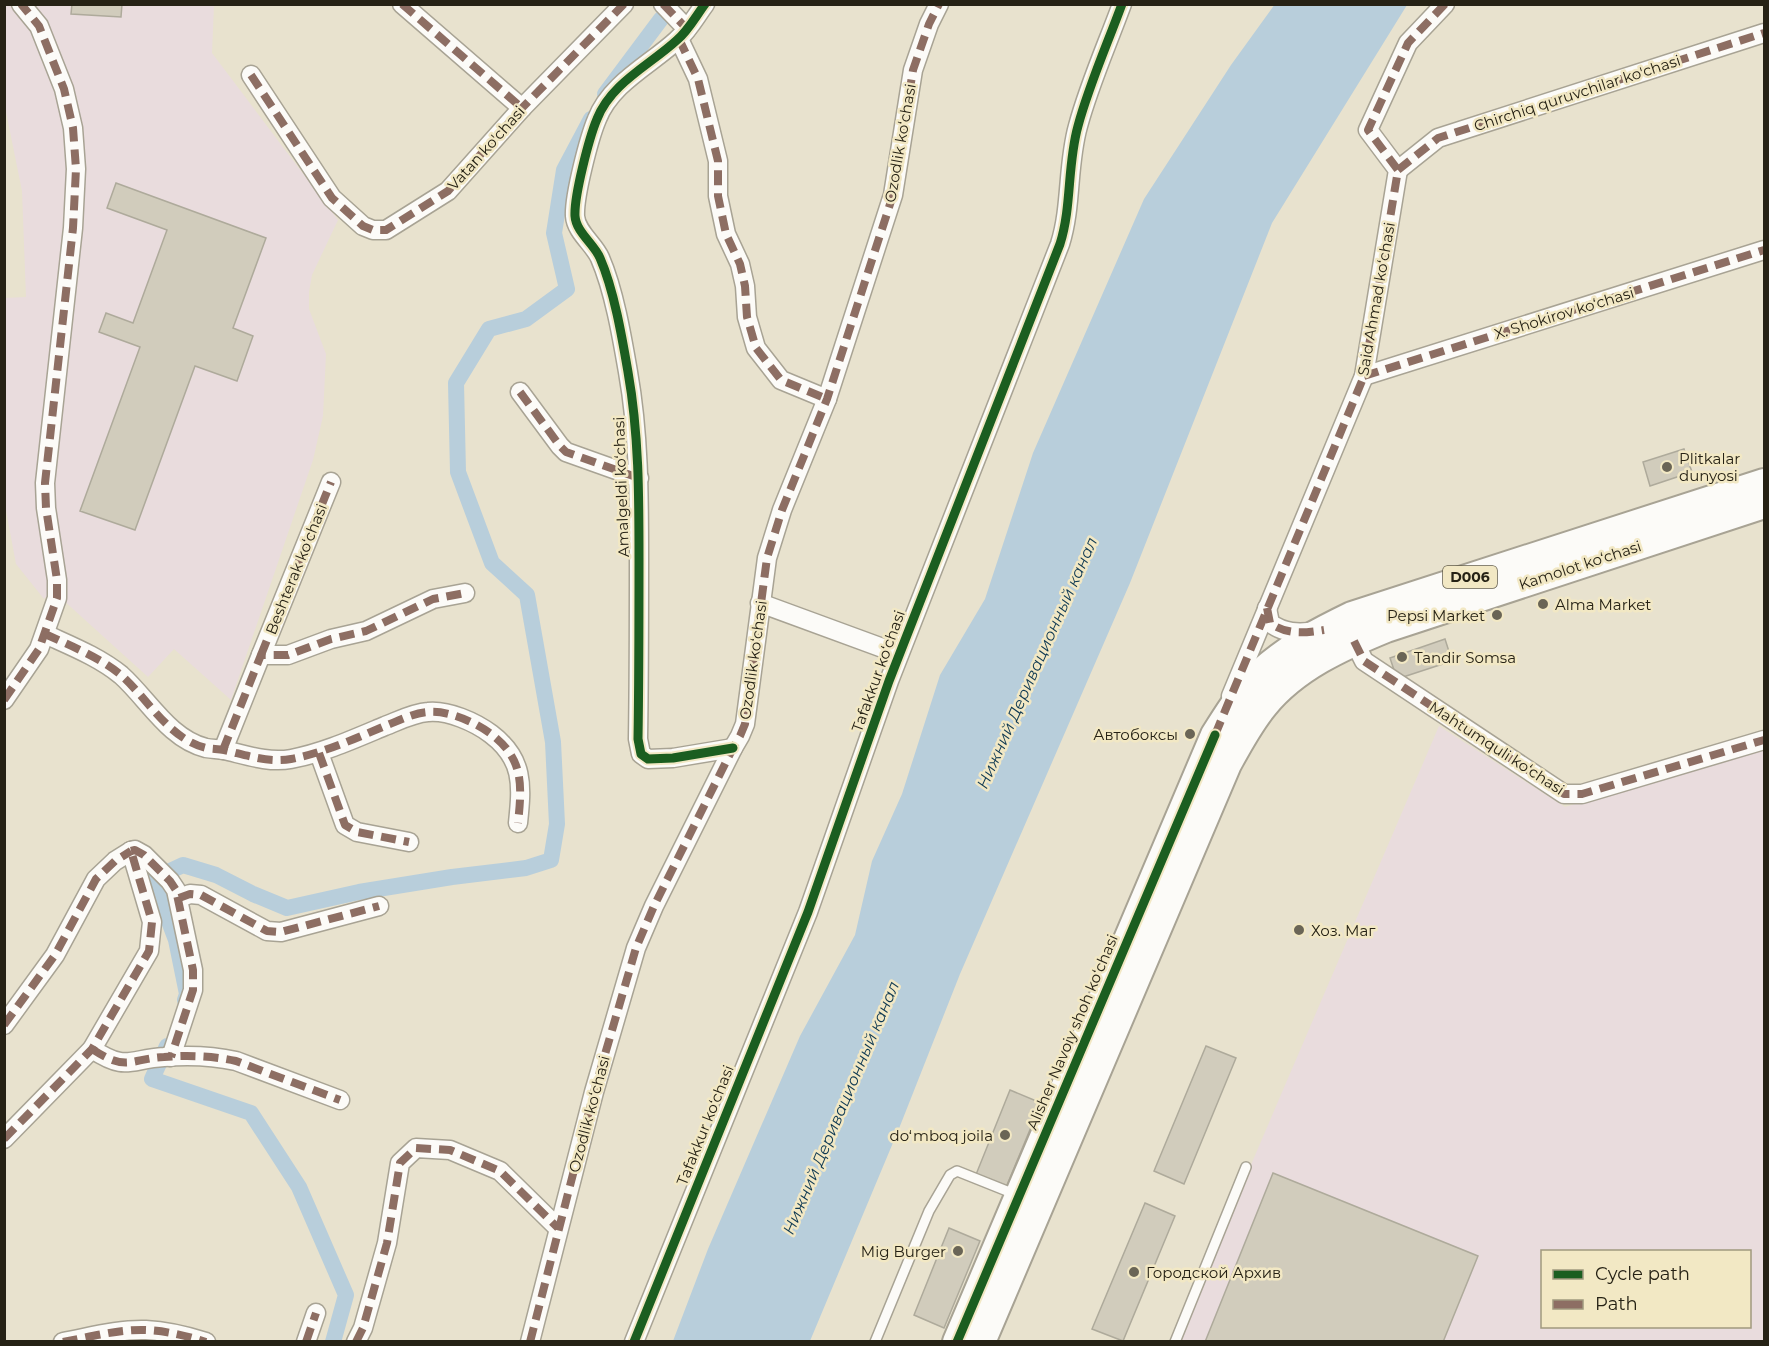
<svg xmlns="http://www.w3.org/2000/svg" width="1769" height="1346" viewBox="0 0 1769 1346" font-family="Montserrat,sans-serif">
	<style>
		.industrial { fill: #e9dcdd; fill-rule: evenodd }
		.water { fill: #b8cedb }
		.lines { fill: none; stroke-linecap: round; stroke-linejoin: round }
		.canal { stroke: #b8cedb; stroke-width: 16 }
		.building { fill: #d1ccbc; stroke: #aeaa9b; stroke-width: 1.5 }
		.lane-casing { stroke: #a8a394; stroke-width: 12 }
		.street-casing { stroke: #a8a394; stroke-width: 21 }
		.primary-casing { stroke: #a8a394; stroke-width: 32 }
		.lane { stroke: #fcfbf8; stroke-width: 9 }
		.street { stroke: #fcfbf8; stroke-width: 18 }
		.primary { stroke: #fcfbf8; stroke-width: 28 }
		.quiet { stroke: #8d6e63; stroke-width: 8; stroke-dasharray: 15 8; stroke-linecap: butt }
		.cycleway-casing { stroke: #f2e8c4; stroke-width: 13 }
		.cycleway { stroke: #1b5e20; stroke-width: 9 }
		.poi-dot { fill: #6a6556; stroke: #f2e8c4; stroke-width: 2 }
		.labels { text-anchor: middle; dominant-baseline: central; stroke-width: 5; stroke-linejoin: round; paint-order: stroke }
		.shield { fill: #f2e8c4; stroke: #635d4a; stroke-width: 1.5 }
		.shield-label { font-size: 14px; font-weight: bold; fill: #262215 }
		.street-label { font-size: 15px; fill: #262215; stroke: #f2e8c4 }
		.poi-label { font-size: 15px; fill: #262215; stroke: #f2e8c4; text-anchor: start }
		.water-label { font-size: 16px; font-style: italic; fill: #0d3852; stroke: #f2e8c4 }
	</style>
	<rect width="100%" height="100%" fill="#e8e2ce"/>
	<!-- industrial -->
	<g class="industrial">
		<polygon points="4,5 214,5 212,53 338,220 312,275 309,292 309,309 326,354 323,416 313,460 231,700 174,649 148,677 52,590 44,599 16,564 4,500 4,298 26,297 22,191 5,107"/>
		<path d="M 1439,726 L 1565,807 L 1764,747 L 1764,1341 L 1175,1342 ZM 1542,1252 L 1750,1252 L 1750,1326 L 1542,1326 Z"/>
	</g>
	<!-- water -->
	<polygon class="water" points="1275,4 1407,5 1272,223 1130,583 960,974 900,1126 810,1341 673,1341 708,1249 800,1036 855,935 872,861 902,794 940,675 985,599 1033,453 1144,199 1231,65"/>
	<g class="lines">
		<!-- canal -->
		<g class="canal">
			<polyline points="605,94 661,19"/>
			<polyline points="185,1000 187,994 176,940 153,879 183,865 216,875 253,894 287,908 359,892 452,877 526,868 551,860 557,824 553,742 527,595 492,563 458,472 456,383 489,329 526,319 567,289 554,233 564,170 591,119"/>
			<polyline points="167,1046 152,1079 251,1113 299,1187 346,1295 333,1342"/>
		</g>
	</g>
	<!-- building -->
	<g class="building">
		<polygon points="72,4 122,4 121,17 71,14"/>
		<polygon points="116,183 266,238 233,328 253,336 237,381 195,366 135,530 80,511 140,347 99,332 106,313 133,323 167,230 107,208"/>
		<polygon points="1684,449 1692,472 1650,486 1643,462"/>
		<polygon points="1445,639 1452,661 1397,679 1390,658"/>
		<polygon points="1206,1046 1236,1058 1184,1184 1154,1171"/>
		<polygon points="1010,1090 1041,1103 1005,1190 975,1177"/>
		<polygon points="1273,1173 1478,1256 1443,1342 1205,1342"/>
		<polygon points="1145,1203 1175,1216 1123,1341 1092,1329"/>
		<polygon points="949,1228 980,1241 944,1328 914,1315"/>
	</g>
	<g class="lines">
		<defs>
			<g id="lane">
				<polyline points="875,1342 929,1211 950,1175 957,1171 1017,1195"/>
				<polyline points="1175,1342 1246,1167"/>
			</g>
			<g id="street">
				<polyline points="402,4 522,108"/>
				<polyline points="663,4 687,29"/>
				<path d="M 705,4 C 696,16 688,31 677,40 C 650,65 611,83 597,119 C 589,138 574,196 575,216 C 576,232 594,244 600,258 C 614,290 622,337 628,372 C 639,434 639,496 639,558 C 639,618 639,679 638,739 L 641,754 L 648,759 L 673,758 L 733,748"/>
				<polyline points="679,39 698,79 718,161 718,196 726,234 740,264 745,286 747,317 756,348 781,380 827,399"/>
				<polyline points="251,75 332,198 363,226 373,230 386,230 448,191 522,108 624,4"/>
				<polyline points="1398,170 1438,138 1764,33"/>
				<polyline points="1364,376 1764,250"/>
				<polyline points="520,392 560,446 566,452 639,478"/>
				<polyline points="760,603 899,654"/>
				<path d="M 1267,608 L 1270,623 C 1284,633 1298,634 1316,631"/>
				<path d="M 45,634 C 71,646 99,657 121,675 C 148,699 169,739 206,748 C 212,749 218,749 224,750 C 246,755 268,763 291,759 C 323,753 354,739 385,726 C 398,721 413,713 428,712 C 448,710 475,722 491,734 C 524,759 522,785 518,823"/>
				<polyline points="1354,641 1364,661 1564,794 1582,794 1764,740"/>
				<polyline points="261,655 331,482"/>
				<polyline points="1231,696 1364,376 1398,170 1368,130 1408,43 1445,4"/>
				<polyline points="4,700 39,649 57,598 57,580 46,508 45,483 73,228 76,169 73,128 64,89 39,26 21,4"/>
				<polyline points="223,750 261,655 288,655 331,639 366,631 433,599 465,593"/>
				<polyline points="319,753 345,825 357,832 409,842"/>
				<polyline points="131,851 135,850 144,855 170,881 176,890 193,970 193,990 171,1057"/>
				<polyline points="179,898 190,894 201,895 267,931 281,932 379,906"/>
				<polyline points="4,1025 55,955 96,879 115,861 131,851"/>
				<path d="M 92,1049 C 127,1072 129,1059 164,1057 C 188,1055 213,1056 236,1061 L 340,1100"/>
				<polyline points="4,1139 92,1049 149,951 152,922 131,851"/>
				<path d="M 63,1342 C 90,1337 119,1329 146,1330 C 167,1331 187,1336 206,1342"/>
				<polyline points="306,1342 316,1313"/>
				<polyline points="356,1342 363,1328 387,1243 400,1163 416,1148 450,1150 500,1171 558,1228"/>
				<polyline points="530,1342 594,1092 636,948 654,906 733,748 740,736 745,724 767,558 782,510 827,399 893,195 913,70 929,24 939,4"/>
				<path d="M 634,1342 L 808,912 L 889,681 L 1060,244 C 1072,206 1067,165 1078,126 C 1089,85 1107,45 1122,4"/>
			</g>
			<g id="primary">
				<path d="M 957,1342 L 1215,735 C 1229,713 1243,690 1262,672 C 1288,648 1321,631 1352,616 L 1764,483"/>
				<path d="M 981,1342 L 1227,764 C 1238,744 1249,723 1264,705 C 1295,667 1342,646 1386,628 L 1764,504"/>
			</g>
		</defs>
		<!-- lane casing -->
		<use href="#lane" class="lane-casing"/>
		<!-- street casing -->
		<use href="#street" class="street-casing"/>
		<!-- primary casing -->
		<use href="#primary" class="primary-casing"/>
		<!-- lane -->
		<use href="#lane" class="lane"/>
		<!-- street -->
		<use href="#street" class="street"/>
		<!-- primary -->
		<use href="#primary" class="primary"/>
		<!-- quiet -->
		<g class="quiet">
			<polyline points="402,4 522,108"/>
			<polyline points="663,4 687,29"/>
			<polyline points="679,39 698,79 718,161 718,196 726,234 740,264 745,286 747,317 756,348 781,380 827,399"/>
			<polyline points="251,75 332,198 363,226 373,230 386,230 448,191 522,108 624,4"/>
			<polyline points="1398,170 1438,138 1764,33"/>
			<polyline points="1364,376 1764,250"/>
			<polyline points="520,392 560,446 566,452 639,478"/>
			<path d="M 1267,608 L 1270,623 C 1287,635 1304,633 1324,630"/>
			<path d="M 45,634 C 71,646 99,657 121,675 C 148,699 169,739 206,748 C 212,749 218,749 224,750 C 246,755 268,763 291,759 C 323,753 354,739 385,726 C 398,721 413,713 428,712 C 448,710 475,722 491,734 C 524,759 522,785 518,823"/>
			<polyline points="1354,641 1364,661 1564,794 1582,794 1764,740"/>
			<polyline points="261,655 331,482"/>
			<polyline points="4,700 39,649 57,598 57,580 46,508 45,483 73,228 76,169 73,128 64,89 39,26 21,4"/>
			<polyline points="1215,735 1364,376 1398,170 1368,130 1408,43 1445,4"/>
			<polyline points="223,750 261,655 288,655 331,639 366,631 433,599 465,593"/>
			<polyline points="319,753 345,825 357,832 409,842"/>
			<polyline points="131,851 135,850 144,855 170,881 176,890 193,970 193,990 171,1057"/>
			<polyline points="179,898 190,894 201,895 267,931 281,932 379,906"/>
			<polyline points="4,1025 55,955 96,879 115,861 131,851"/>
			<path d="M 92,1049 C 127,1072 129,1059 164,1057 C 188,1055 213,1056 236,1061 L 340,1100"/>
			<polyline points="4,1139 92,1049 149,951 152,922 131,851"/>
			<path d="M 63,1342 C 90,1337 119,1329 146,1330 C 167,1331 187,1336 206,1342"/>
			<polyline points="306,1342 316,1313"/>
			<polyline points="356,1342 363,1328 387,1243 400,1163 416,1148 450,1150 500,1171 558,1228"/>
			<polyline points="530,1342 594,1092 636,948 654,906 733,748 740,736 745,724 767,558 782,510 827,399 893,195 913,70 929,24 939,4"/>
		</g>
		<defs>
			<g id="cycleway">
				<path d="M 705,4 C 696,16 688,31 677,40 C 650,65 611,83 597,119 C 589,138 574,196 575,216 C 576,232 594,244 600,258 C 614,290 622,337 628,372 C 639,434 639,496 639,558 C 639,618 639,679 638,739 L 641,754 L 648,759 L 673,758 L 733,748"/>
				<path d="M 634,1342 L 808,912 L 889,681 L 1060,244 C 1072,206 1067,165 1078,126 C 1089,85 1107,45 1122,4"/>
				<polyline points="957,1342 1215,735"/>
			</g>
		</defs>
		<!-- cycleway casing -->
		<use href="#cycleway" class="cycleway-casing"/>
		<!-- cycleway -->
		<use href="#cycleway" class="cycleway"/>
	</g>
	<!-- markers -->
	<g class="poi-dot">
		<circle cx="1667" cy="467" r="6"/>
		<circle cx="1543" cy="604" r="6"/>
		<circle cx="1497" cy="615" r="6"/>
		<circle cx="1402" cy="657" r="6"/>
		<circle cx="1190" cy="734" r="6"/>
		<circle cx="1299" cy="930" r="6"/>
		<circle cx="1005" cy="1135" r="6"/>
		<circle cx="958" cy="1251" r="6"/>
		<circle cx="1134" cy="1272" r="6"/>
	</g>
	<g class="labels">
		<!-- shield labels -->
		<rect class="shield" x="1443" y="566" width="54" height="22" rx="4.5"/>
		<g class="shield-label">
			<text x="1470" y="577">D006</text>
		</g>
		<!-- street labels -->
		<g class="street-label">
			<text transform="translate(1577 93) rotate(-18)">Chirchiq quruvchilar ko'chasi</text>
			<text transform="translate(900 143) rotate(-80)">Ozodlik ko‘chasi</text>
			<text transform="translate(486 148) rotate(-48)">Vatan ko'chasi</text>
			<text transform="translate(1376 299) rotate(-80)">Said Ahmad ko‘chasi</text>
			<text transform="translate(1564 313) rotate(-17)">X. Shokirov ko‘chasi</text>
			<text transform="translate(621 487) rotate(-92)">Amalgeldi ko‘chasi</text>
			<text transform="translate(1580 565) rotate(-18)">Kamolot ko‘chasi</text>
			<text transform="translate(296 569) rotate(-68)">Beshterak ko‘chasi</text>
			<text transform="translate(753 660) rotate(-82)">Ozodlik ko‘chasi</text>
			<text transform="translate(878 671) rotate(-70)">Tafakkur ko‘chasi</text>
			<text transform="translate(1497 748) rotate(33)">Mahtumquli ko‘chasi</text>
			<text transform="translate(1072 1032) rotate(-67)">Alisher Navoiy shoh koʻchasi</text>
			<text transform="translate(589 1114) rotate(-75)">Ozodlik ko‘chasi</text>
			<text transform="translate(705 1125) rotate(-68)">Tafakkur ko‘chasi</text>
		</g>
		<!-- poi labels -->
		<g class="poi-label">
			<text x="1679" y="458">Plitkalar<tspan x="1679" dy="17">dunyosi</tspan></text>
			<text x="1555" y="604">Alma Market</text>
			<text x="1485" y="615" text-anchor="end">Pepsi Market</text>
			<text x="1414" y="657">Tandir Somsa</text>
			<text x="1178" y="734" text-anchor="end">Автобоксы</text>
			<text x="1311" y="930">Хоз. Маг</text>
			<text x="993" y="1135" text-anchor="end">doʻmboq joila</text>
			<text x="946" y="1251" text-anchor="end">Mig Burger</text>
			<text x="1146" y="1272">Городской Архив</text>
		</g>
		<!-- water labels -->
		<g class="water-label">
			<text transform="translate(1037 663) rotate(-66)">Нижний Деривационный канал</text>
			<text transform="translate(841 1108) rotate(-67)">Нижний Деривационный канал</text>
		</g>
	</g>
	<!-- border -->
	<rect width="1769" height="1346" fill="none" stroke="#262215" stroke-width="12"/>
	<!-- legend -->
	<rect x="1541" y="1250" width="210" height="78" fill="#f2e8c4" stroke="#a0997e" stroke-width="1.5"/>
	<rect x="1553" y="1270" width="30" height="9" fill="#1b5e20" stroke="#a0997e" stroke-width="1.5"/>
	<text x="1595" y="1280" font-size="18" fill="#262215">Cycle path</text>
	<rect x="1553" y="1300" width="30" height="9" fill="#8d6e63" stroke="#a0997e" stroke-width="1.5"/>
	<text x="1595" y="1310" font-size="18" fill="#262215">Path</text>
</svg>
